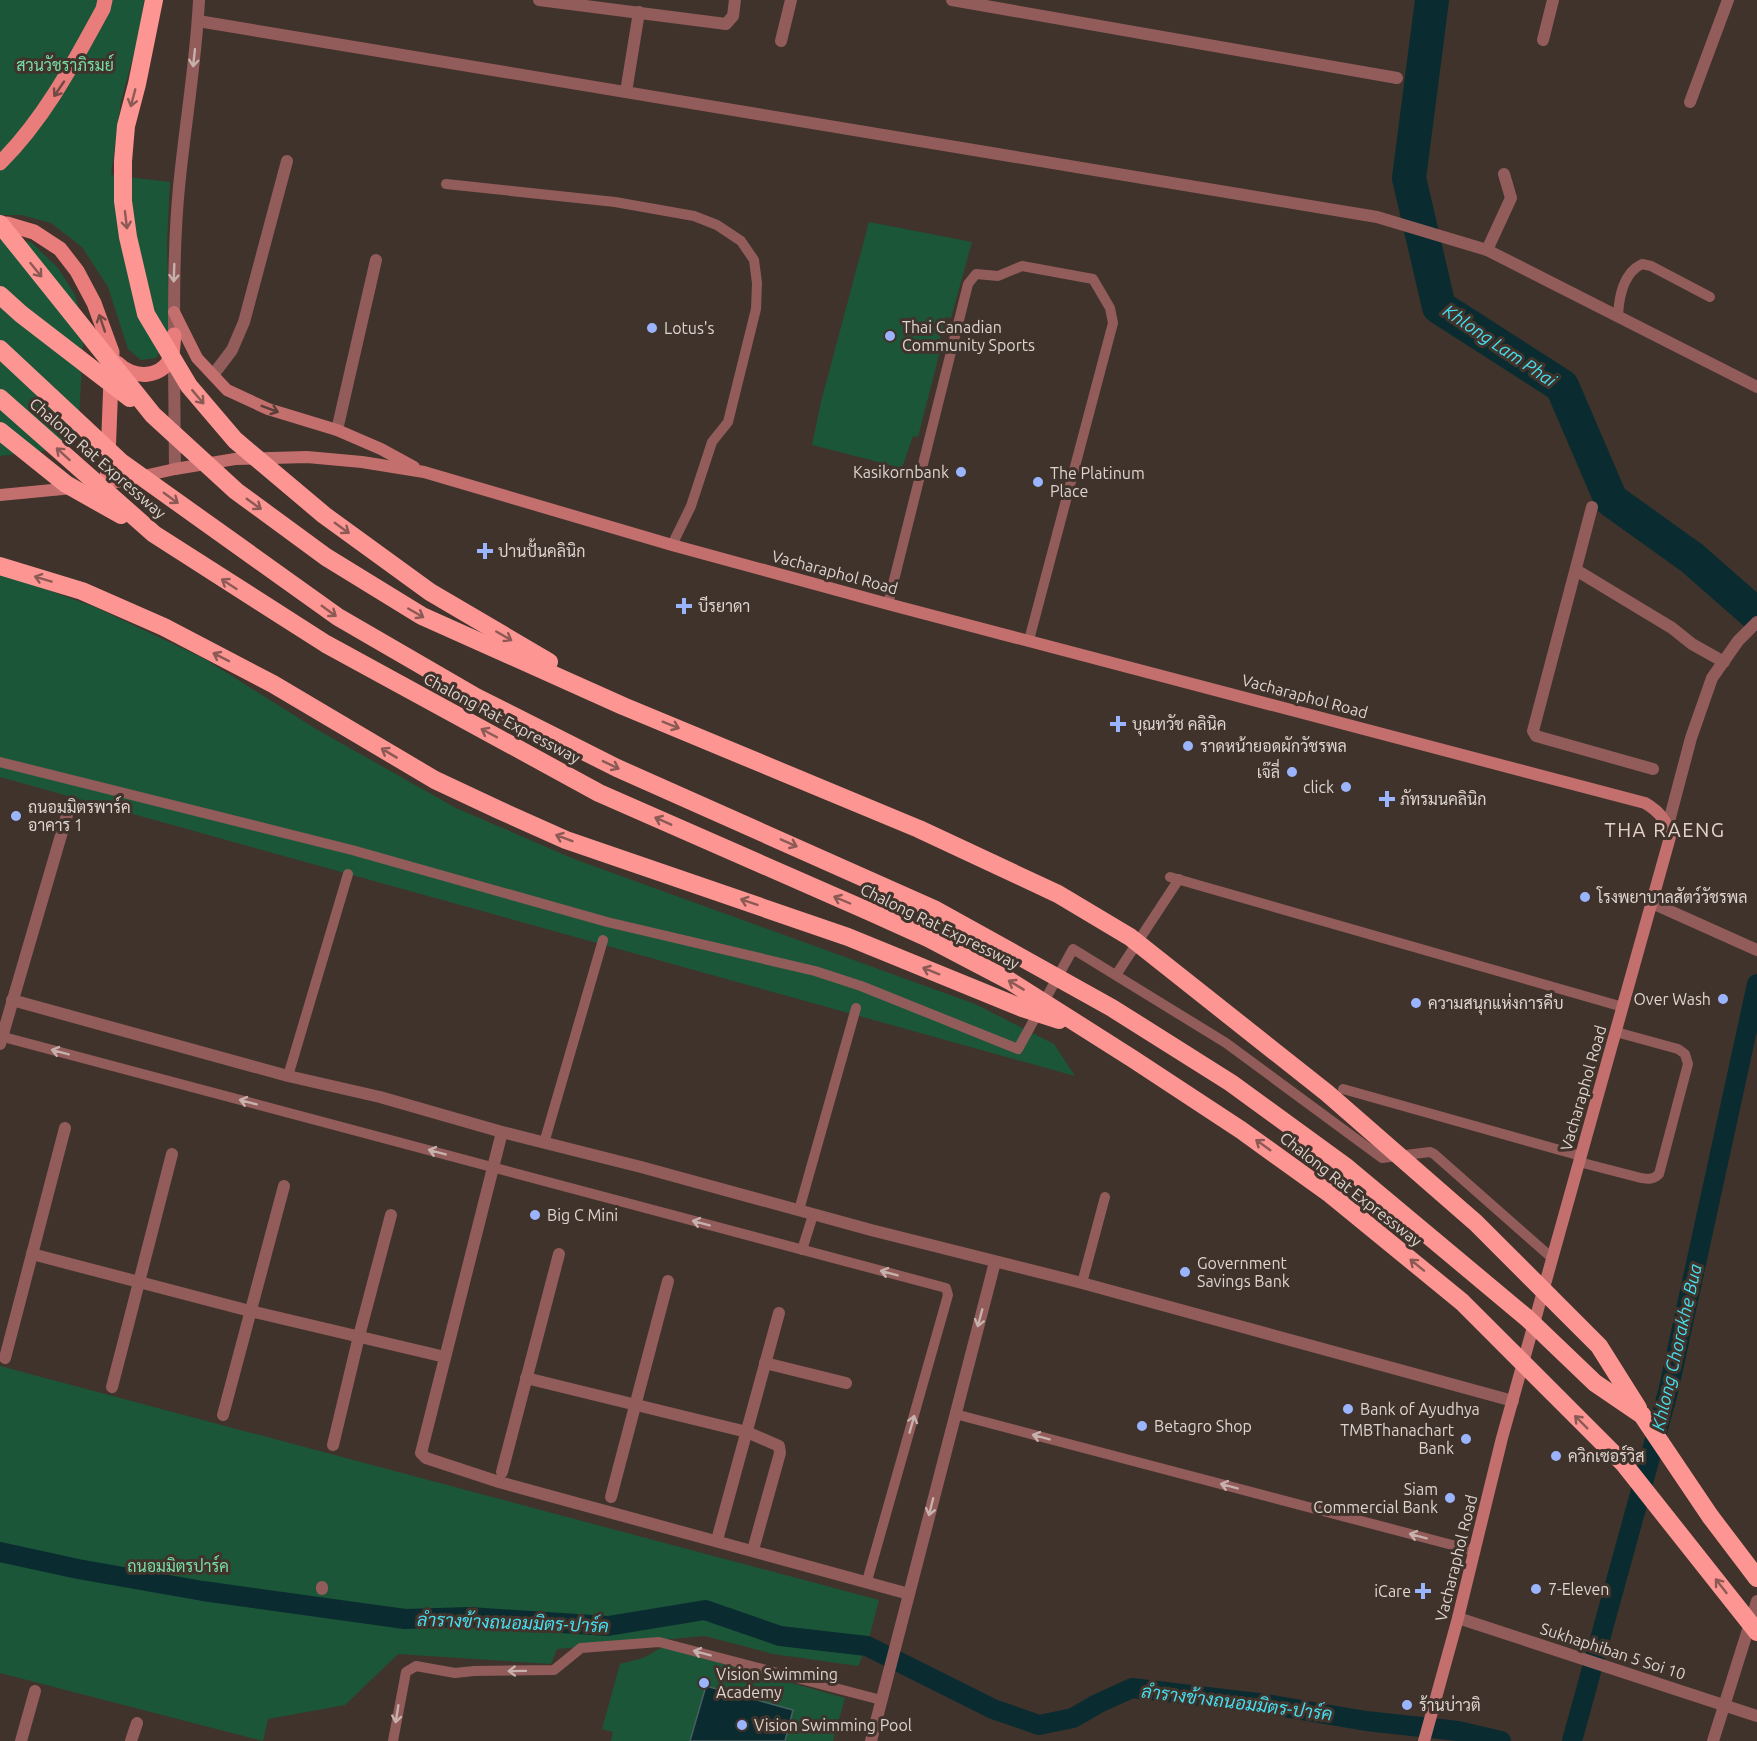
<svg xmlns="http://www.w3.org/2000/svg" width="1757" height="1741" viewBox="0 0 1757 1741" font-family="Ubuntu,Sarabun,sans-serif">
	<style>
		.green { fill: #1c5639 }
		.water { fill: #0a2c30; stroke: #4a5f60; stroke-width: 1.5 }
		.lines { fill: none; stroke-linecap: round; stroke-linejoin: round }
		.canal { stroke: #0a2c30; stroke-width: 20 }
		.river { stroke: #0a2c30; stroke-width: 34 }
		.service { stroke: #915c5a; stroke-width: 10 }
		.pedestrian { stroke: #915c5a; stroke-width: 12 }
		.minor { stroke: #915c5a; stroke-width: 12 }
		.secondary { stroke: #c36f6e; stroke-width: 12 }
		.primary { stroke: #e97d7c; stroke-width: 15 }
		.motorway { stroke: #fd9593; stroke-width: 18 }
		.oneway { stroke: #c7b1ad }
		.oneway2 { stroke: #734943 }
		.oneway3 { stroke: #8c5a55 }
		.oneway4 { stroke: #5a3f38 }
		.poi-dot { fill: #9ab5fd; stroke: #40332b; stroke-width: 2 }
		.labels { text-anchor: middle; dominant-baseline: central; stroke-width: 6; stroke-linejoin: round; paint-order: stroke }
		.park-label { font-size: 16px; fill: #76dda5; stroke: #40332b }
		.poi-label { font-size: 16px; fill: #ded5d0; stroke: #40332b; text-anchor: start }
		.street-label { font-size: 16px; fill: #ded5d0; stroke: #40332b }
		.water-label { font-size: 18px; font-style: italic; fill: #45dff0; stroke: #40332b }
		.quarter-label { font-size: 20px; letter-spacing: 1.5px; fill: #e5d3c9; stroke: #40332b }
	</style>
	<rect width="100%" height="100%" fill="#40332b"/>
	<!-- green -->
	<g class="green">
		<polygon points="0,0 144,0 139,35 121,101 111,175 170,182 167,241 169,338 156,358 141,360 128,349 108,287 82,247 51,223 21,215 0,215"/>
		<polygon points="869,222 972,242 951,318 946,317 937,350 940,351 918,437 913,436 902,468 812,445 821,402"/>
		<polygon points="0,237 31,242 58,268 75,295 84,326 78,436 68,448 0,456"/>
		<polygon points="0,573 95,607 203,658 316,729 456,808 574,859 975,1004 1054,1044 1075,1076 0,777"/>
		<polygon points="0,1366 879,1600 867,1646 858,1666 773,1654 705,1636 557,1649 551,1664 398,1654 345,1705 268,1719 263,1741 0,1673"/>
		<polygon points="663,1647 845,1698 833,1741 611,1741 613,1732 602,1729 620,1664 643,1658"/>
	</g>
	<!-- water -->
	<polygon class="water" points="706,1686 793,1710 785,1741 690,1741"/>
	<g class="lines">
		<!-- canal -->
		<g class="canal">
			<polyline points="0,1552 78,1569 203,1591 405,1619 469,1617 608,1626 705,1610 780,1636 867,1646 993,1709 1039,1725 1073,1718 1097,1704 1132,1688 1266,1704 1366,1721 1458,1731 1501,1741"/>
			<polyline points="1572,1741 1668,1392 1757,984"/>
		</g>
		<!-- river -->
		<polyline class="river" points="1432,0 1409,178 1439,307 1562,386 1611,500 1692,558 1757,615"/>
		<!-- service -->
		<g class="service">
			<polyline points="446,184 615,202 694,216 717,225 741,241 754,260 757,283 756,309 728,422 712,442 691,506 672,545"/>
			<path d="M 1618,316 C 1619,296 1623,273 1642,264 L 1651,266 L 1710,297"/>
			<polyline points="888,604 968,284 976,274 998,276 1022,266 1093,279 1110,308 1113,323 1029,640"/>
			<polyline points="0,762 352,850 607,922 815,971 861,986 1018,1049 1073,949 1226,1043 1382,1158 1430,1152 1434,1154 1552,1258"/>
			<polyline points="1170,877 1623,1007"/>
			<polyline points="1116,975 1179,879"/>
			<polyline points="0,1036 946,1288 948,1295 867,1581"/>
			<polyline points="288,1076 348,874"/>
			<polyline points="1343,1089 1581,1156"/>
			<polyline points="544,1143 603,940"/>
			<path d="M 1579,1162 L 1641,1178 C 1648,1179 1653,1180 1659,1174 L 1688,1064 L 1685,1054 L 1678,1049 L 1616,1032"/>
			<polyline points="799,1210 856,1008"/>
			<polyline points="802,1250 813,1215"/>
			<polyline points="1082,1283 1105,1197"/>
			<polyline points="955,1414 1475,1551"/>
			<polyline points="393,1741 406,1672 416,1666 455,1673 474,1671 554,1670 581,1648 659,1642 881,1700"/>
		</g>
		<!-- pedestrian -->
		<polyline class="pedestrian" points="322,1589 322,1587"/>
		<!-- minor -->
		<g class="minor">
			<polyline points="539,0 726,24 733,16 735,0"/>
			<polyline points="952,0 1397,78"/>
			<polyline points="198,21 1377,217 1487,250 1757,387"/>
			<polyline points="1543,40 1553,0"/>
			<polyline points="781,41 791,0"/>
			<polyline points="626,92 639,12"/>
			<polyline points="1690,102 1728,0"/>
			<polyline points="1487,250 1511,198 1504,174"/>
			<path d="M 174,343 C 174,291 174,239 179,187 C 185,124 196,63 199,0"/>
			<polyline points="174,363 175,469"/>
			<polyline points="213,375 232,350 244,322 287,161"/>
			<polyline points="337,430 376,260"/>
			<polyline points="1592,507 1533,731 1536,736 1653,769"/>
			<polyline points="1576,570 1672,628 1692,644 1724,662"/>
			<polyline points="1668,825 1691,738 1712,678 1738,641 1757,622"/>
			<polyline points="1652,903 1757,950"/>
			<polyline points="12,1000 288,1076 380,1097 502,1132 641,1167 871,1230 1082,1283 1513,1401"/>
			<polyline points="0,1044 69,808"/>
			<polyline points="502,1132 421,1453 426,1458 499,1482 909,1594"/>
			<polyline points="32,1254 250,1311 445,1357"/>
			<polyline points="5,1358 65,1128"/>
			<polyline points="765,1363 846,1383"/>
			<polyline points="526,1378 747,1432 779,1446 780,1453 753,1550"/>
			<polyline points="112,1387 172,1154"/>
			<polyline points="223,1415 284,1186"/>
			<polyline points="333,1445 359,1336 391,1215"/>
			<polyline points="502,1472 559,1254"/>
			<polyline points="611,1497 668,1281"/>
			<polyline points="717,1540 779,1313"/>
			<polyline points="1458,1618 1757,1716"/>
			<polyline points="21,1741 35,1691"/>
			<polyline points="131,1741 137,1723"/>
			<polyline points="871,1741 995,1262"/>
			<polyline points="1713,1741 1757,1601"/>
		</g>
		<!-- secondary -->
		<g class="secondary">
			<polyline points="174,312 197,358 227,390 268,409 337,430 381,449 414,467"/>
			<path d="M 99,486 L 175,469 L 235,459 L 307,457 L 362,462 L 424,472 L 672,545 L 888,604 L 1645,803 C 1659,811 1668,821 1670,837 L 1502,1438 L 1458,1618 L 1424,1741"/>
			<polyline points="0,495 73,488"/>
		</g>
		<!-- primary -->
		<g class="primary">
			<path d="M 0,163 C 45,118 73,64 103,9 L 105,0"/>
			<polyline points="0,225 7,224 34,232 60,249 77,271 94,303 112,352 107,485"/>
			<path d="M 117,363 C 132,379 164,380 172,354 C 173,349 173,341 174,335"/>
		</g>
		<!-- motorway -->
		<g class="motorway">
			<polyline points="154,0 137,84 126,126 123,161 123,201 128,237 146,314 189,386 235,440 324,515 430,592 549,662"/>
			<polyline points="0,224 153,415 236,491 326,557 422,616 623,706 919,829 1058,894 1130,937 1327,1093 1476,1223 1599,1346 1638,1408"/>
			<polyline points="0,295 21,314 130,398"/>
			<polyline points="0,349 121,462 338,617 476,697 617,768 936,910 1112,1008 1231,1083 1345,1166 1527,1318 1595,1383 1642,1415 1710,1516 1757,1578"/>
			<polyline points="0,398 154,534 326,644 599,793 868,911 928,938 1010,981 1133,1059 1241,1130 1330,1194 1462,1302 1624,1464 1757,1632"/>
			<polyline points="0,431 66,484 121,515"/>
			<polyline points="0,566 82,591 164,627 273,684 435,780 499,810 566,840 848,937 1022,1008 1059,1020"/>
		</g>
	</g>
	<!-- one-way arrows -->
	<defs><path id="oneway-shaft" d="M-6 0H5M1.5-3L5.5 0L1.5 3" fill="none" stroke-width="1.6" stroke-linecap="round" stroke-linejoin="round" transform="scale(1.5)"/></defs>
	<g class="oneway">
		<use href="#oneway-shaft" transform="translate(194 58) rotate(96)"/>
		<use href="#oneway-shaft" transform="translate(174 273) rotate(92)"/>
		<use href="#oneway-shaft" transform="translate(60 1052) rotate(-165)"/>
		<use href="#oneway-shaft" transform="translate(248 1102) rotate(-165)"/>
		<use href="#oneway-shaft" transform="translate(437 1152) rotate(-165)"/>
		<use href="#oneway-shaft" transform="translate(701 1223) rotate(-165)"/>
		<use href="#oneway-shaft" transform="translate(889 1273) rotate(-165)"/>
		<use href="#oneway-shaft" transform="translate(980 1318) rotate(105)"/>
		<use href="#oneway-shaft" transform="translate(912 1424) rotate(-74)"/>
		<use href="#oneway-shaft" transform="translate(1041 1437) rotate(-165)"/>
		<use href="#oneway-shaft" transform="translate(1229 1486) rotate(-165)"/>
		<use href="#oneway-shaft" transform="translate(931 1507) rotate(104)"/>
		<use href="#oneway-shaft" transform="translate(1418 1536) rotate(-165)"/>
		<use href="#oneway-shaft" transform="translate(702 1653) rotate(-165)"/>
		<use href="#oneway-shaft" transform="translate(517 1671) rotate(179)"/>
		<use href="#oneway-shaft" transform="translate(397 1714) rotate(99)"/>
	</g>
	<g class="oneway2">
		<use href="#oneway-shaft" transform="translate(59 89) rotate(124)"/>
		<use href="#oneway-shaft" transform="translate(102 323) rotate(-109)"/>
	</g>
	<g class="oneway3">
		<use href="#oneway-shaft" transform="translate(133 98) rotate(105)"/>
		<use href="#oneway-shaft" transform="translate(126 220) rotate(83)"/>
		<use href="#oneway-shaft" transform="translate(36 270) rotate(51)"/>
		<use href="#oneway-shaft" transform="translate(198 397) rotate(50)"/>
		<use href="#oneway-shaft" transform="translate(63 454) rotate(-138)"/>
		<use href="#oneway-shaft" transform="translate(171 498) rotate(36)"/>
		<use href="#oneway-shaft" transform="translate(254 504) rotate(36)"/>
		<use href="#oneway-shaft" transform="translate(342 528) rotate(36)"/>
		<use href="#oneway-shaft" transform="translate(43 579) rotate(-163)"/>
		<use href="#oneway-shaft" transform="translate(229 584) rotate(-147)"/>
		<use href="#oneway-shaft" transform="translate(329 611) rotate(36)"/>
		<use href="#oneway-shaft" transform="translate(416 613) rotate(30)"/>
		<use href="#oneway-shaft" transform="translate(504 636) rotate(30)"/>
		<use href="#oneway-shaft" transform="translate(221 657) rotate(-153)"/>
		<use href="#oneway-shaft" transform="translate(671 725) rotate(22)"/>
		<use href="#oneway-shaft" transform="translate(489 733) rotate(-152)"/>
		<use href="#oneway-shaft" transform="translate(389 753) rotate(-149)"/>
		<use href="#oneway-shaft" transform="translate(611 765) rotate(26)"/>
		<use href="#oneway-shaft" transform="translate(663 821) rotate(-156)"/>
		<use href="#oneway-shaft" transform="translate(564 838) rotate(-159)"/>
		<use href="#oneway-shaft" transform="translate(789 843) rotate(24)"/>
		<use href="#oneway-shaft" transform="translate(842 900) rotate(-157)"/>
		<use href="#oneway-shaft" transform="translate(749 902) rotate(-161)"/>
		<use href="#oneway-shaft" transform="translate(931 971) rotate(-158)"/>
		<use href="#oneway-shaft" transform="translate(1016 985) rotate(-149)"/>
		<use href="#oneway-shaft" transform="translate(1263 1145) rotate(-144)"/>
		<use href="#oneway-shaft" transform="translate(1417 1265) rotate(-141)"/>
		<use href="#oneway-shaft" transform="translate(1581 1422) rotate(-135)"/>
		<use href="#oneway-shaft" transform="translate(1721 1586) rotate(-128)"/>
	</g>
	<use class="oneway4" href="#oneway-shaft" transform="translate(270 409) rotate(20)"/>
	<!-- markers -->
	<g class="poi-dot">
		<circle cx="652" cy="328" r="6"/>
		<circle cx="890" cy="336" r="6"/>
		<circle cx="961" cy="472" r="6"/>
		<circle cx="1038" cy="482" r="6"/>
		<path d="M482 542h6v6h6v6h-6v6h-6v-6h-6v-6h6z"/>
		<path d="M681 597h6v6h6v6h-6v6h-6v-6h-6v-6h6z"/>
		<path d="M1115 715h6v6h6v6h-6v6h-6v-6h-6v-6h6z"/>
		<circle cx="1188" cy="746" r="6"/>
		<circle cx="1292" cy="772" r="6"/>
		<circle cx="1346" cy="787" r="6"/>
		<path d="M1384 790h6v6h6v6h-6v6h-6v-6h-6v-6h6z"/>
		<circle cx="16" cy="816" r="6"/>
		<circle cx="1585" cy="897" r="6"/>
		<circle cx="1723" cy="999" r="6"/>
		<circle cx="1416" cy="1003" r="6"/>
		<circle cx="535" cy="1215" r="6"/>
		<circle cx="1185" cy="1272" r="6"/>
		<circle cx="1348" cy="1409" r="6"/>
		<circle cx="1142" cy="1426" r="6"/>
		<circle cx="1466" cy="1439" r="6"/>
		<circle cx="1556" cy="1456" r="6"/>
		<circle cx="1450" cy="1498" r="6"/>
		<circle cx="1536" cy="1589" r="6"/>
		<path d="M1420 1582h6v6h6v6h-6v6h-6v-6h-6v-6h6z"/>
		<circle cx="704" cy="1683" r="6"/>
		<circle cx="1407" cy="1705" r="6"/>
		<circle cx="742" cy="1725" r="6"/>
	</g>
	<g class="labels">
		<!-- park labels -->
		<g class="park-label">
			<text x="65" y="65">สวนวัชราภิรมย์</text>
			<text x="178" y="1566">ถนอมมิตรปาร์ค</text>
		</g>
		<!-- poi labels -->
		<g class="poi-label">
			<text x="902" y="327">Thai Canadian<tspan x="902" dy="18">Community Sports</tspan></text>
			<text x="664" y="328">Lotus's</text>
			<text x="949" y="472" text-anchor="end">Kasikornbank</text>
			<text x="1050" y="473">The Platinum<tspan x="1050" dy="18">Place</tspan></text>
			<text x="498" y="551">ปานปั้นคลินิก</text>
			<text x="698" y="606">บีรยาดา</text>
			<text x="1132" y="724">บุณทวัช คลินิค</text>
			<text x="1200" y="746">ราดหน้ายอดผักวัชรพล</text>
			<text x="1280" y="772" text-anchor="end">เจ๊ลี่</text>
			<text x="1334" y="787" text-anchor="end">click</text>
			<text x="1400" y="799">ภัทรมนคลินิก</text>
			<text x="28" y="807">ถนอมมิตรพาร์ค<tspan x="28" dy="18">อาคาร 1</tspan></text>
			<text x="1597" y="897">โรงพยาบาลสัตว์วัชรพล</text>
			<text x="1711" y="999" text-anchor="end">Over Wash</text>
			<text x="1428" y="1003">ความสนุกแห่งการคีบ</text>
			<text x="547" y="1215">Big C Mini</text>
			<text x="1197" y="1263">Government<tspan x="1197" dy="18">Savings Bank</tspan></text>
			<text x="1360" y="1409">Bank of Ayudhya</text>
			<text x="1154" y="1426">Betagro Shop</text>
			<text x="1454" y="1430" text-anchor="end">TMBThanachart<tspan x="1454" dy="18">Bank</tspan></text>
			<text x="1568" y="1456">ควิกเซอร์วิส</text>
			<text x="1438" y="1489" text-anchor="end">Siam<tspan x="1438" dy="18">Commercial Bank</tspan></text>
			<text x="1548" y="1589">7-Eleven</text>
			<text x="1411" y="1591" text-anchor="end">iCare</text>
			<text x="716" y="1674">Vision Swimming<tspan x="716" dy="18">Academy</tspan></text>
			<text x="1419" y="1705">ร้านบ่าวติ</text>
			<text x="754" y="1725">Vision Swimming Pool</text>
		</g>
		<!-- street labels -->
		<g class="street-label">
			<text transform="translate(98 458) rotate(41)">Chalong Rat Expressway</text>
			<text transform="translate(835 572) rotate(15)">Vacharaphol Road</text>
			<text transform="translate(1305 696) rotate(15)">Vacharaphol Road</text>
			<text transform="translate(502 718) rotate(28)">Chalong Rat Expressway</text>
			<text transform="translate(940 926) rotate(26)">Chalong Rat Expressway</text>
			<text transform="translate(1583 1088) rotate(-74)">Vacharaphol Road</text>
			<text transform="translate(1351 1189) rotate(38)">Chalong Rat Expressway</text>
			<text transform="translate(1456 1558) rotate(-76)">Vacharaphol Road</text>
			<text transform="translate(1613 1651) rotate(18)">Sukhaphiban 5 Soi 10</text>
		</g>
		<!-- water labels -->
		<g class="water-label">
			<text transform="translate(1500 345) rotate(34)">Khlong Lam Phai</text>
			<text transform="translate(1676 1347) rotate(-77)">Khlong Chorakhe Bua</text>
			<text transform="translate(513 1622) rotate(2)">ลำรางข้างถนอมมิตร-ปาร์ค</text>
			<text transform="translate(1237 1702) rotate(7)">ลำรางข้างถนอมมิตร-ปาร์ค</text>
		</g>
		<!-- quarter labels -->
		<g class="quarter-label">
			<text x="1665" y="829">THA RAENG</text>
		</g>
	</g>
</svg>
